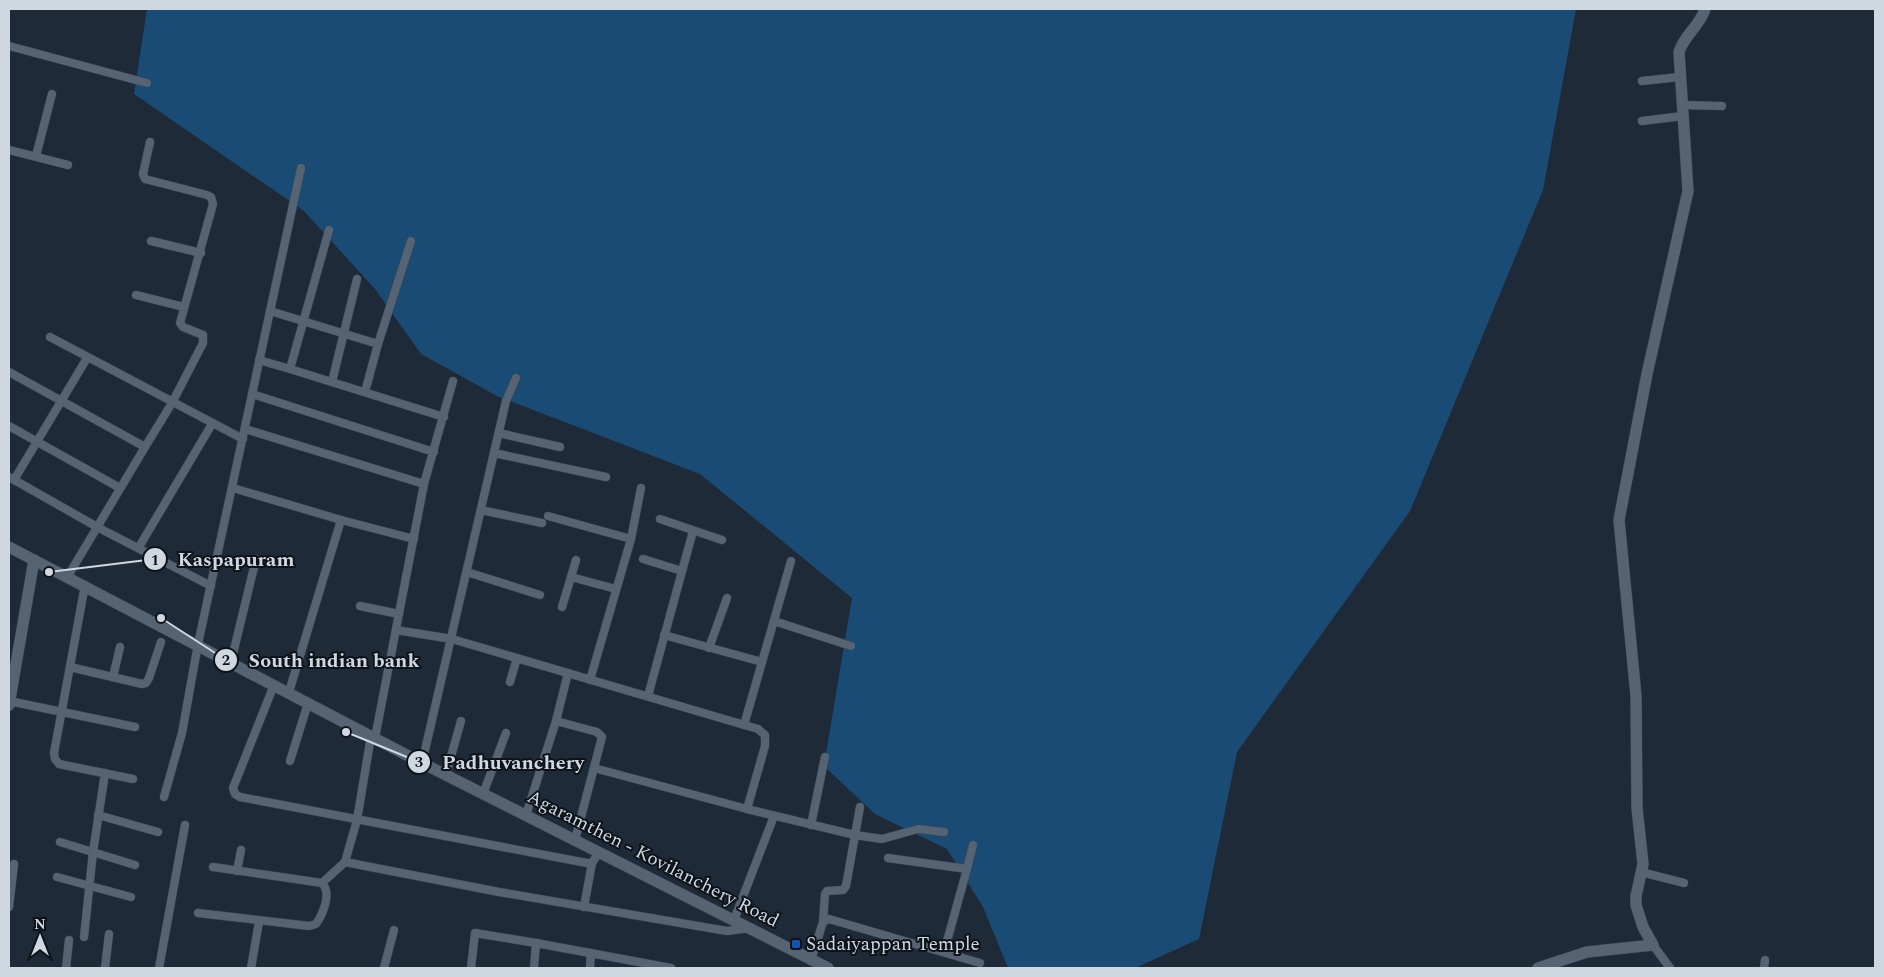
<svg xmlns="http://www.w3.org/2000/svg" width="1884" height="977" viewBox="0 0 1884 977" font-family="Spectral,serif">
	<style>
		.water { fill: #1a4b75 }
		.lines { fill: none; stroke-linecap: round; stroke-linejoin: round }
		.street-casing { stroke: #3b4651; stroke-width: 9 }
		.secondary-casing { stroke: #3b4651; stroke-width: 12 }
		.street { stroke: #556373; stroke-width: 8 }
		.secondary { stroke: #556373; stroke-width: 11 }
		.transit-dot { fill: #1a4fb4; stroke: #0d1319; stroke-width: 2 }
		.labels { text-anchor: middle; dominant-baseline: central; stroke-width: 4; stroke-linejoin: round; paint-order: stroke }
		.street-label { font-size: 19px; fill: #cfd7e1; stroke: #0d1319 }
		.poi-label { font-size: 19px; fill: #cfd7e1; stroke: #0d1319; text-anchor: start }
		.leader { fill: none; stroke: #cfd7e1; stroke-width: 2 }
		.callout-dot { fill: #cfd7e1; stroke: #0d1319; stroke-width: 2 }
		.mark-label { font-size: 15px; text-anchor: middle; font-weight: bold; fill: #111 }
		.callout-label { font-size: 20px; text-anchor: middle; font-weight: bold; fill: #cfd7e1; stroke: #0d1319; stroke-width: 4; stroke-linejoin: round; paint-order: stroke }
	</style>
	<rect width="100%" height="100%" fill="#1e2a38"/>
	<!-- water -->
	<polygon class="water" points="147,9 1576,9 1543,190 1410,511 1237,752 1199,939 1135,968 1008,968 983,907 947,849 875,814 824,766 852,598 700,474 497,396 421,354 375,289 304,211 134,94"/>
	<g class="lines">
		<defs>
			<g id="street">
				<polyline points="9,46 147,83"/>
				<polyline points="1642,81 1679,77"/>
				<polyline points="1682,105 1722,106"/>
				<polyline points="1642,121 1683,116"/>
				<polyline points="9,150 68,165"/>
				<polyline points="36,156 52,94"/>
				<polyline points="329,230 290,369 444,417"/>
				<polyline points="151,241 201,253"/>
				<polyline points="136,295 184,307"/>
				<polyline points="270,311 378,344"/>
				<polyline points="50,337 243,439"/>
				<polyline points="259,360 290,369"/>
				<polyline points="9,372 145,447 68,576"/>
				<polyline points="332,382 357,279"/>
				<polyline points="365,392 378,344 411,241"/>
				<polyline points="252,394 434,452"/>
				<polyline points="9,426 120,488"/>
				<polyline points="245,429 424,484"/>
				<polyline points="499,433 560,447"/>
				<polyline points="145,447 172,403 203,343 203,335 183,327 180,323 213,204 211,197 207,195 145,179 143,174 150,142"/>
				<polyline points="494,453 606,477"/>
				<polyline points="9,477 99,528 211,586"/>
				<polyline points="14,480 87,358"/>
				<polyline points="233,488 341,520 289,692"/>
				<polyline points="481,510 542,523"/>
				<polyline points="548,516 631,539"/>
				<polyline points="660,519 722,540"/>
				<polyline points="341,520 414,539"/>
				<polyline points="139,547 212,424"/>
				<polyline points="643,559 682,571"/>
				<polyline points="576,560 571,577 616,589"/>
				<polyline points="467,572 540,595"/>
				<polyline points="85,585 54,753 55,759 59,764 133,779"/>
				<polyline points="360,606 399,614"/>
				<polyline points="562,607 571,577"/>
				<polyline points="774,621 851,646"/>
				<polyline points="396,630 452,639 758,729 765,735 765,746 747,809 855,835 882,839 918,829 944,832"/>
				<polyline points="664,635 762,662"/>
				<polyline points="709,648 727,598"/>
				<polyline points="231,662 256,559"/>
				<polyline points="70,667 142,684 146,683 149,678 161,642"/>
				<polyline points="113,677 120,647"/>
				<polyline points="590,680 631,539 641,488"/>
				<polyline points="510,682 517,658"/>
				<polyline points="274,685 233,788 235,794 240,797 587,863 592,863 599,852"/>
				<polyline points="648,696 693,531"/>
				<polyline points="9,701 135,727"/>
				<polyline points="556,721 597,732 602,737 575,840"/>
				<polyline points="744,725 791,561"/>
				<polyline points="371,736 357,820 345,862 499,892 727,931 750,928"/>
				<polyline points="375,738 424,484 453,381"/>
				<polyline points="290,761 308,703"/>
				<polyline points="422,763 506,401 516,378"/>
				<polyline points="594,768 747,809"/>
				<polyline points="446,774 461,721"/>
				<polyline points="483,794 506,733"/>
				<polyline points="164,797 182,733 198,644 301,168"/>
				<polyline points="98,815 158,832"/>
				<polyline points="526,815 556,721 568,673"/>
				<polyline points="811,825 825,757"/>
				<polyline points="60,842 135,865"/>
				<polyline points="888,858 967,869 944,952"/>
				<polyline points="967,869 973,845"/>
				<polyline points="237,871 241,850"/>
				<polyline points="1641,872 1684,883"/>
				<polyline points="57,877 131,897"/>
				<polyline points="322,883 345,862"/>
				<polyline points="9,907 14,864"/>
				<polyline points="584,907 592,863"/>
				<path d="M 198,913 L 309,926 L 316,924 C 323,914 332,893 322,883 L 213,867"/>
				<polyline points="734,920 774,816"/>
				<polyline points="823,922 825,894 827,891 843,890 846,886 860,807"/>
				<polyline points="84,937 93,852 105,773"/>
				<polyline points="1653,945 1670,968"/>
				<polyline points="811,960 823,922 829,919 980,963"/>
				<polyline points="66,968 69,940"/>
				<polyline points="105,968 109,934"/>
				<polyline points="159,968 185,825"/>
				<polyline points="251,968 259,922"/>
				<polyline points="384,968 394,930"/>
				<polyline points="471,968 475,933 536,943"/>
				<polyline points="534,968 536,943 671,968"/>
				<polyline points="590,968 591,953"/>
				<polyline points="1764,968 1765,960"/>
			</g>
			<g id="secondary">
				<polyline points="9,547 422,763 828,968"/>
				<polyline points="9,705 34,560"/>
				<path d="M 1538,968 L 1587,952 L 1653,945 L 1643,927 L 1636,905 L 1636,896 L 1643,864 L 1637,808 L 1636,696 L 1619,520 L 1647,374 L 1688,191 L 1679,52 C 1684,35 1700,26 1705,9"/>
			</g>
		</defs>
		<!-- street casing -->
		<use href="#street" class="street-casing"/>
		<!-- secondary casing -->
		<use href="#secondary" class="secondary-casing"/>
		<!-- street -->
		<use href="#street" class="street"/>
		<!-- secondary -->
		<use href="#secondary" class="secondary"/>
	</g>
	<!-- markers -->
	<rect class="transit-dot" x="791" y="939" width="10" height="10" rx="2.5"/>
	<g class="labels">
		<!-- street labels -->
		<g class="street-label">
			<text transform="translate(653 859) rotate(27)">Agaramthen - Kovilanchery Road</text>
		</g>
		<!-- poi labels -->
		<g class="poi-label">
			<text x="806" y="944">Sadaiyappan Temple</text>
		</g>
	</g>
	<!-- callouts -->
	<path class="leader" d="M49 572L155 559M161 618L226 660M346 732L419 762"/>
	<g class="callout-dot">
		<circle cx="49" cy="572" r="5"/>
		<circle cx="161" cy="618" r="5"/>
		<circle cx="346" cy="732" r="5"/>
		<circle cx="155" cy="559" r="12"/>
		<circle cx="226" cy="660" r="12"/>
		<circle cx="419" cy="762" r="12"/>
	</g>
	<g class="mark-label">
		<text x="155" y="565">1</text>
		<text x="226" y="665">2</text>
		<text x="419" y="767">3</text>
	</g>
	<g class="callout-label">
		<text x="236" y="566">Kaspapuram</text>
		<text x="334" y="667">South indian bank</text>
		<text x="513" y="769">Padhuvanchery</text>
	</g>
	<!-- border -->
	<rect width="1884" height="977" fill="none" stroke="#cfd7e1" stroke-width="20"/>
	<!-- north arrow -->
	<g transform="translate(40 937)" stroke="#0d1319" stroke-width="4" paint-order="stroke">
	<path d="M0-4L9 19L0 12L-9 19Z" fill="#cfd7e1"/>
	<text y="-8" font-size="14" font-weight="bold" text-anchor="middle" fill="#cfd7e1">N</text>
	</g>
</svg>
